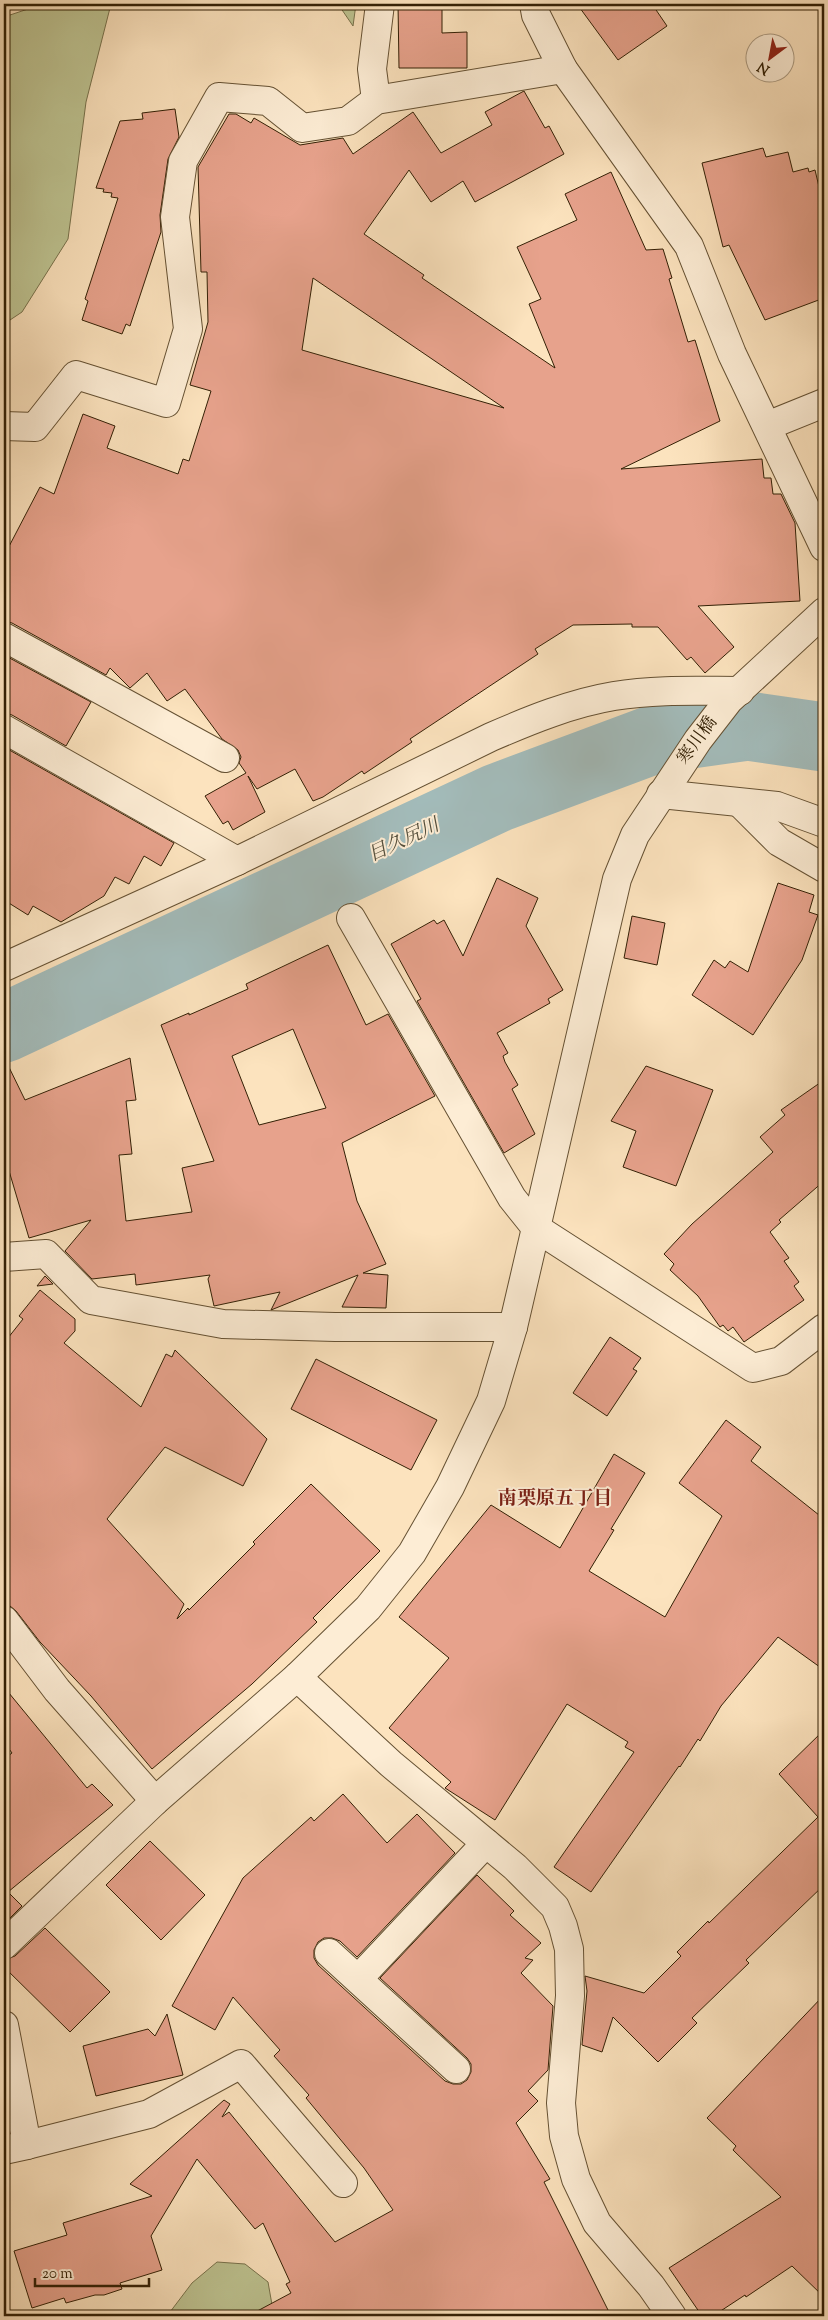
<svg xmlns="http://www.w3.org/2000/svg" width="828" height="2320" viewBox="0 0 828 2320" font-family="'Sorts Mill Goudy','Noto Serif JP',serif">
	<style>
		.green { fill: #bec492; stroke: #78724c }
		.water { fill: #a3bcbb; stroke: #767e72 }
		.pier { fill: #fce3be }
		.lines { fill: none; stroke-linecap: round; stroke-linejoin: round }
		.shore { stroke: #6b6e60; stroke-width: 1 }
		.river { stroke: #a3bcbb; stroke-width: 69 }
		.building { fill: #e7a28c; stroke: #332005; fill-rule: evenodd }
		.minor-casing { stroke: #655133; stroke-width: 30 }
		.minor { stroke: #fdedd5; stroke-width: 28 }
		.labels { text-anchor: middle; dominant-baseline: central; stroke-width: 4; stroke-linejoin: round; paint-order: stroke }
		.street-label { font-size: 18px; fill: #332005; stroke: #fdedd5 }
		.water-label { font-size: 19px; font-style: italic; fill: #554f3c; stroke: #fdedd5 }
		.neighbourhood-label { font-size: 19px; font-weight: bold; fill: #7a1f14; stroke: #fdedd5 }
	</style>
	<rect width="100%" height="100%" fill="#fce3be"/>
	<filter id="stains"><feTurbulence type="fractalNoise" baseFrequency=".004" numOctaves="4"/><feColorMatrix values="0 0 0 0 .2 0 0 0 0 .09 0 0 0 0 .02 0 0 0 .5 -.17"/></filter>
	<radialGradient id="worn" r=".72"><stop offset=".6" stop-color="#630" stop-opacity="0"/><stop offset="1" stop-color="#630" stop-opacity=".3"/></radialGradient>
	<!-- green -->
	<g class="green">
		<polygon points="43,4 111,4 86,102 68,239 22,312 4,324 4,17"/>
		<polygon points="338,4 356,4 353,26"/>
		<polygon points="217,2262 245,2264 268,2282 274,2316 167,2316 192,2283"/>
	</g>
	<!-- water -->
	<path class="water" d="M 692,713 L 743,714 L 824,729 L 824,755 C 791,747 756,736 721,741 C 700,744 680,750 660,755 Z"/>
	<!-- pier -->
	<polygon class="pier" points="694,710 745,711 719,744 658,757"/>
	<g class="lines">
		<!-- shore -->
		<g class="shore">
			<polyline points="734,718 769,722 824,733"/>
			<path d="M 720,736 C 757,734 789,741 824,750"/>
		</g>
		<!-- river -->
		<polyline class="river" points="4,1028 497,798 655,739 748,726 824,737"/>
	</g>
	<!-- building -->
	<g class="building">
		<polygon points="398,4 442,4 442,33 467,32 467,68 399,68"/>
		<polygon points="577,4 652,4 667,26 618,60"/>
		<path d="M 524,91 L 545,128 L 549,126 L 564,154 L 475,202 L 463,181 L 431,202 L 409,170 L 364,234 L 424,275 L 422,278 L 555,368 L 529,304 L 541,299 L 517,247 L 577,220 L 565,194 L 611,172 L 646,250 L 663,249 L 672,278 L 669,279 L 688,342 L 695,340 L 720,421 L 621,469 L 762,459 L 764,478 L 771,478 L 773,494 L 781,494 L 795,523 L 800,601 L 698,606 L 734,647 L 705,673 L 691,657 L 687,660 L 658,627 L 632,627 L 632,624 L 573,625 L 535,649 L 538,654 L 410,739 L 412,742 L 364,774 L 362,771 L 323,797 L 313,801 L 295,769 L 257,789 L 248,776 L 265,812 L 233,830 L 228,821 L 223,824 L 205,796 L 246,773 L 239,763 L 241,757 L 238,750 L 222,739 L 185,689 L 167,701 L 147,673 L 130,688 L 110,668 L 106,675 L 12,623 L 4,621 L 4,556 L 40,487 L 54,494 L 83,414 L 115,426 L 107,448 L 178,474 L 183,459 L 189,461 L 211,391 L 190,385 L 208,322 L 207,272 L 201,272 L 198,167 L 229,114 L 236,114 L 251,123 L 254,118 L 300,145 L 343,138 L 353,154 L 413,112 L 441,153 L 492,125 L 485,112 ZM 313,278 L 504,408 L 302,350 Z"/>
		<polygon points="175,109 179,137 168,159 160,215 161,232 130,326 126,324 122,334 82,320 88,301 85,299 118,198 111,197 112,193 103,192 104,189 96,188 120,121 143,119 142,113"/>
		<polygon points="763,148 766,157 788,152 793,172 808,168 809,172 815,170 824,208 824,298 765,320 729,245 723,247 702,163"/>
		<polygon points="4,655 91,702 66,746 12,715 4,713"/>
		<polygon points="4,747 174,843 161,866 144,856 129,884 115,877 104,896 61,922 33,906 28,915 4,900"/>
		<polygon points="497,878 538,898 526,926 563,990 548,999 550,1003 497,1033 508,1053 503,1056 505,1062 518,1085 512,1089 535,1134 504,1153 417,1001 421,999 391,944 434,920 437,924 444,920 463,956"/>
		<polygon points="778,883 814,895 809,912 818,915 802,960 753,1035 692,995 714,960 725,968 730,961 748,972"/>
		<polygon points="632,916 665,923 657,965 624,958"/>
		<path d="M 328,945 L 366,1025 L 388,1014 L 435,1096 L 342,1143 L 357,1201 L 386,1264 L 363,1273 L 388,1275 L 386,1308 L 342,1307 L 358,1275 L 271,1310 L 280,1292 L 214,1306 L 208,1279 L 210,1275 L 136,1285 L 135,1274 L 92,1279 L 65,1251 L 91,1220 L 29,1238 L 4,1154 L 4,1057 L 25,1100 L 130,1058 L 136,1100 L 126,1101 L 132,1154 L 119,1155 L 126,1221 L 192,1212 L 182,1168 L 214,1161 L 161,1025 L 189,1013 L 189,1015 L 248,989 L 246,984 ZM 293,1029 L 326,1108 L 259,1125 L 232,1056 Z"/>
		<polygon points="646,1066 713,1090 676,1186 623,1167 636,1131 611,1121"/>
		<polygon points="824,1080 824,1181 779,1220 781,1222 770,1232 789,1258 784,1261 799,1282 794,1286 804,1300 744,1342 733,1327 728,1331 723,1325 720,1327 698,1296 670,1270 674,1264 664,1254 692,1224 773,1152 760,1137 785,1115 781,1110"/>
		<polygon points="45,1276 53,1284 37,1286"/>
		<polygon points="40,1290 75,1319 75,1331 64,1343 141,1407 166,1354 172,1357 175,1350 267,1439 243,1486 165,1447 107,1519 184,1604 177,1619 188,1608 189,1610 255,1544 253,1542 311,1484 380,1551 313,1618 317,1622 252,1684 152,1769 91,1696 40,1642 16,1611 10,1606 4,1605 4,1343 23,1319 19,1316"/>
		<polygon points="610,1337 641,1358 633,1369 637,1371 607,1416 573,1393"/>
		<polygon points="316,1359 437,1420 411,1470 291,1409"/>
		<polygon points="726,1420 761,1447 751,1461 824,1519 824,1670 778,1637 721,1706 700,1741 698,1739 680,1767 679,1766 591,1892 554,1867 634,1752 625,1747 628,1742 567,1704 495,1820 445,1788 451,1782 389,1728 449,1658 399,1617 491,1505 560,1548 614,1454 645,1473 611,1529 614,1530 589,1571 665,1617 722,1516 679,1483"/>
		<polygon points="4,1687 87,1788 92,1784 113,1805 8,1892 22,1906 4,1924 4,1759 12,1753 4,1742"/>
		<polygon points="824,1730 824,1885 746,1960 749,1963 692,2018 697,2023 658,2062 613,2017 602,2052 582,2045 587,1991 585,1976 644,1993 681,1956 677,1952 708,1921 709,1923 818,1817 779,1774"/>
		<polygon points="343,1794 387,1843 417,1814 455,1853 357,1957 340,1941 332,1938 324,1938 318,1942 314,1950 314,1958 318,1965 445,2081 453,2084 461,2084 467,2080 471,2072 471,2064 467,2058 380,1978 477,1875 514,1911 510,1915 541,1943 525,1958 533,1960 521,1973 553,2006 548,2070 528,2091 538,2101 516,2123 550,2179 544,2182 611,2316 248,2316 291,2293 286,2284 290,2282 263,2223 255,2229 197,2159 151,2236 162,2270 120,2283 122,2289 104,2295 95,2295 66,2303 64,2298 32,2308 14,2251 67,2235 63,2223 152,2196 130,2184 224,2100 230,2104 222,2117 229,2112 335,2242 393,2210 364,2168 306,2098 309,2095 274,2056 280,2050 233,1997 215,2030 172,2006 243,1878 311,1817 314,1821"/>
		<polygon points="150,1841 205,1895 161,1940 106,1885"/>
		<polygon points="45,1928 110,1992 70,2032 4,1967 4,1960 15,1956"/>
		<polygon points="824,1995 824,2297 792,2266 746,2297 745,2295 713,2316 702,2316 669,2268 781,2197 733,2150 736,2146 707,2118"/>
		<polygon points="167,2014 183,2075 96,2096 83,2046 148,2029 155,2036"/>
	</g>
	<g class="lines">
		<defs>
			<g id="minor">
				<polyline points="534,4 536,15 563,69 689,246 732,354 824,547"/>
				<polyline points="376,100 372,69 380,4"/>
				<polyline points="4,426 35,427 76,375 166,403 188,329 175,217 183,161 219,97 268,101 302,128 348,121 376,100 563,69"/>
				<polyline points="767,426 824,403"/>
				<polyline points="4,637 225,758"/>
				<polyline points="4,729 237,861"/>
				<polyline points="661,794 777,806 824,823"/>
				<polyline points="740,803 779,842 824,868"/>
				<polyline points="351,918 512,1198 536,1228 753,1368 781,1361 824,1328"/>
				<path d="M 4,967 L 237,861 L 491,737 C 530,720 572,703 614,696 C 656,689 698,691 740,691"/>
				<polyline points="4,1257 46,1254 91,1300 223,1324 335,1327 513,1327"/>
				<polyline points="4,1620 57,1690 155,1801"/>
				<polyline points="297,1677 391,1764 515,1867 555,1907 563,1926 569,1949 570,1996 561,2103 564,2136 576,2179 597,2223 651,2286 672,2316"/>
				<polyline points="4,1945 155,1801 297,1677 368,1608 412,1553 450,1487 491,1401 513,1327 617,879 635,835 698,740 729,700 824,612"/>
				<polyline points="329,1953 456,2069"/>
				<polyline points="359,1978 486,1843"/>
				<polyline points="4,2025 27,2145 4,2150"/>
				<polyline points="27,2145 149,2114 241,2064 343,2183"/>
			</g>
		</defs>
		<!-- minor casing -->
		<use href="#minor" class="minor-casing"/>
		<!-- minor -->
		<use href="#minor" class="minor"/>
	</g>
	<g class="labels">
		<!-- street labels -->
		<g class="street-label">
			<text transform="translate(698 741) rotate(-54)">寒川橋</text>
		</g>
		<!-- water labels -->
		<g class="water-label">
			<text transform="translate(404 841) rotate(-25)">目久尻川</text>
		</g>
		<!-- neighbourhood labels -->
		<g class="neighbourhood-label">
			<text x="555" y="1499">南栗原五丁目</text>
		</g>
	</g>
	<!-- margin -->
	<rect width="828" height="2320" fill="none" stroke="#fce3be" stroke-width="20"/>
	<rect x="5" y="5" width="818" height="2310" fill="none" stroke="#332005" stroke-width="2.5"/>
	<rect x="10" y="10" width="808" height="2300" fill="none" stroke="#332005"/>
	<!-- north arrow -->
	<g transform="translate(770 58) rotate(212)"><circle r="24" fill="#fdedd5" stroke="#ac9b82"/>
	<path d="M0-4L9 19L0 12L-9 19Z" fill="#8f2418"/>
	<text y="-8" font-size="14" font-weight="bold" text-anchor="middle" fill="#332005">N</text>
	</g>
	<!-- scale -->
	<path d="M35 2278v8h114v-8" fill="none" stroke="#332005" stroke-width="2.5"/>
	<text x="42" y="2278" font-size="15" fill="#332005" stroke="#fdedd5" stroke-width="4" paint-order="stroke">20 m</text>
	<rect width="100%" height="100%" filter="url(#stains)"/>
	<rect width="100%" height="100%" fill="url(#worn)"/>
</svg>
